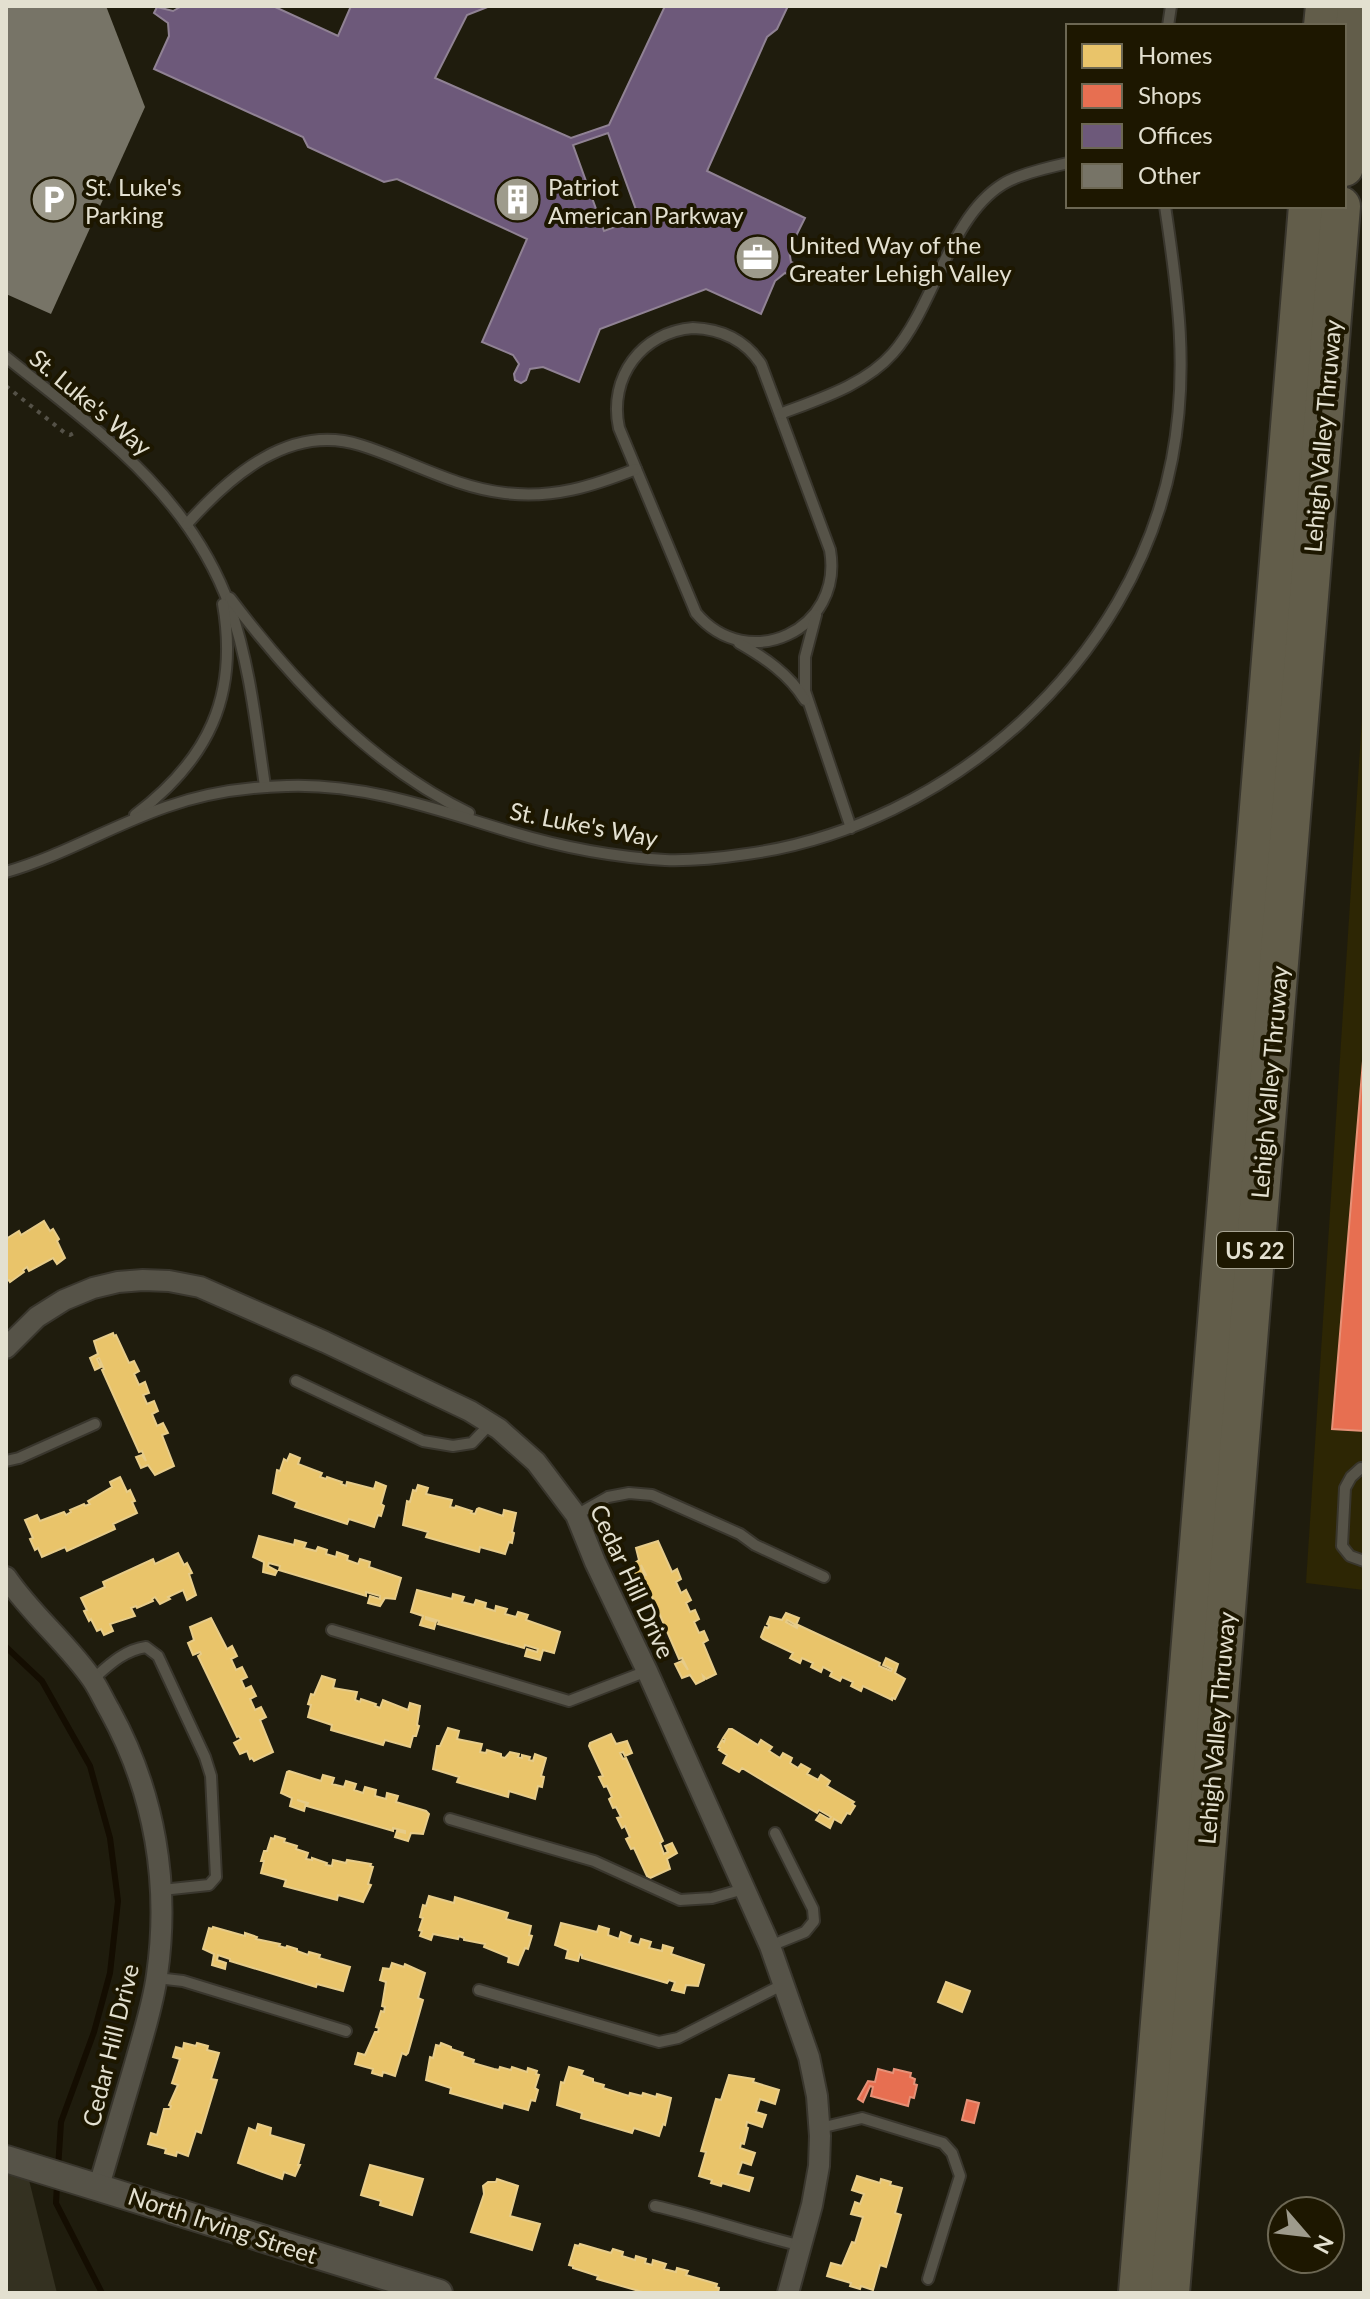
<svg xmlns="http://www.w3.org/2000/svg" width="1370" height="2299" viewBox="0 0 1370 2299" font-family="Lato,sans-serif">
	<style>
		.built { fill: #2d2604 }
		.green { fill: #343121 }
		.homes { fill: #e9c46a; stroke: #e7cc89; stroke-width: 2 }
		.shops { fill: #e76f51; stroke: #e69177; stroke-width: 2 }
		.offices { fill: #6d597a; stroke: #908294; stroke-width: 2; fill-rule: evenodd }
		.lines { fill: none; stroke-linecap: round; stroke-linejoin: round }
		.stream { stroke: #140d01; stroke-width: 6 }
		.building { fill: #777467 }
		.service-casing { stroke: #39362d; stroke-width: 14 }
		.minor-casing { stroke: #39362d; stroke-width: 24 }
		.tertiary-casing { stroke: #39362d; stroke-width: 30 }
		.motorway-casing { stroke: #39362d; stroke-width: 42 }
		.path { stroke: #545147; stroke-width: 4; stroke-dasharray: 4 6; stroke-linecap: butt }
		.service { stroke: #565348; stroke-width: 10 }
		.minor { stroke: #565348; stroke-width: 20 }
		.tertiary { stroke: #565348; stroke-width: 26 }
		.motorway { stroke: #625d4a; stroke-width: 38 }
		.labels { text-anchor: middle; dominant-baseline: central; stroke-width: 8; stroke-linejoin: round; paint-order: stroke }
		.shield { fill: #1d1700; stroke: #a8a492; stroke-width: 2 }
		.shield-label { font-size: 22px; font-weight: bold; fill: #e3e0d0 }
		.poi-label { font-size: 24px; fill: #e3e0d0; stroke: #1d1700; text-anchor: start }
		.street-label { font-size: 24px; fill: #e3e0d0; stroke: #1d1700 }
	</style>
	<rect width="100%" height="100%" fill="#1f1c0d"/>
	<!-- built -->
	<polygon class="built" points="1364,687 1364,1590 1306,1583"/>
	<!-- green -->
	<polygon class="green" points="6,2172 29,2180 57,2293 6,2293"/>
	<!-- homes -->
	<g class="homes">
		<polygon points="44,1221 50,1231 53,1229 59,1239 57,1241 65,1258 57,1264 53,1258 29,1271 27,1267 23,1270 24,1272 10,1282 9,1280 6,1281 6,1239 19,1231 21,1235"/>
		<polygon points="113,1333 114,1336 116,1335 129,1363 134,1361 139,1371 134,1374 139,1385 145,1382 149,1393 143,1395 147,1404 154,1401 158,1411 152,1414 157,1426 163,1423 168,1433 162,1435 174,1466 155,1475 148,1465 141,1468 136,1457 142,1455 146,1461 142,1451 139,1452 102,1370 104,1369 99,1358 97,1359 101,1367 95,1370 90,1358 98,1354 94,1341"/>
		<polygon points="290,1454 300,1458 298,1464 322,1473 320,1477 326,1479 327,1477 342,1482 341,1484 346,1486 347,1482 374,1489 376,1482 386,1486 381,1504 384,1506 381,1516 378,1515 374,1527 349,1519 347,1524 295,1507 297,1502 273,1493 277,1470 280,1471 284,1459 287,1461"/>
		<polygon points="120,1477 127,1492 130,1490 135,1501 132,1502 137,1513 113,1524 115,1529 67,1551 65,1547 42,1557 38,1548 35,1550 30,1539 33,1538 25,1520 37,1515 40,1521 64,1512 66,1515 71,1512 70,1510 84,1504 85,1506 90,1504 88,1501 112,1487 110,1482"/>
		<polygon points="418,1485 428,1488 426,1494 452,1500 450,1507 455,1508 456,1506 472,1511 471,1513 475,1514 477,1509 479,1508 503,1516 504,1510 516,1513 512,1532 514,1533 512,1543 509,1542 505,1554 480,1547 479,1552 426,1537 428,1532 403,1525 407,1501 410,1502 413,1490 416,1491"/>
		<polygon points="259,1536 294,1545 295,1540 306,1543 304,1548 316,1551 318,1547 327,1550 326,1554 336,1557 337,1552 348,1556 347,1560 358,1564 360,1559 370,1562 369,1567 401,1578 395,1599 385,1598 380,1606 368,1603 370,1596 380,1599 380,1596 366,1592 366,1596 279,1570 280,1566 269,1563 268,1566 277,1571 275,1575 263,1572 264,1562 253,1557"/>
		<polygon points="658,1541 672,1572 677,1569 681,1579 676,1582 681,1593 686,1590 691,1600 686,1603 690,1612 695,1610 699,1619 694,1622 699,1633 704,1631 708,1640 703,1643 716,1674 706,1679 703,1676 704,1680 696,1684 690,1675 682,1678 675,1664 682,1661 688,1670 682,1658 679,1659 643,1576 646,1575 641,1565 644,1574 637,1577 632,1565 639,1560 636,1548"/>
		<polygon points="178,1553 184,1565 187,1563 192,1573 189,1574 196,1595 187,1600 183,1590 168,1597 170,1599 160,1604 155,1597 152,1599 153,1601 137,1608 136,1606 131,1608 135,1616 110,1624 113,1631 104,1635 101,1629 97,1631 91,1619 89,1621 84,1611 87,1610 81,1598 105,1587 103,1582 153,1559 155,1564"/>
		<polygon points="417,1590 452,1599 453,1594 464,1597 462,1602 474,1605 476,1600 486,1603 485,1608 495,1611 496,1606 507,1609 505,1614 516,1617 518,1612 528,1615 526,1620 560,1632 554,1653 543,1650 540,1660 525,1656 527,1649 537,1652 538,1649 525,1645 524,1648 438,1624 439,1621 426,1617 426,1619 436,1622 434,1629 420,1625 423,1616 411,1612"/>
		<polygon points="786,1613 799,1618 796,1625 787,1620 786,1622 797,1628 798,1625 880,1663 879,1666 891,1671 892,1669 883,1665 886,1658 898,1664 895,1673 905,1679 895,1699 892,1698 892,1700 863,1686 861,1691 851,1686 853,1682 842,1677 840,1681 830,1676 832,1672 823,1667 821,1672 811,1667 813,1663 802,1658 800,1663 790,1658 793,1653 763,1639 761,1637 765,1627 768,1628 769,1625 767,1624 770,1617 782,1620"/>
		<polygon points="211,1618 227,1649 232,1646 237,1656 231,1659 236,1670 242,1667 247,1677 241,1680 245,1689 251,1686 256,1696 250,1699 255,1710 261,1707 266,1717 260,1720 273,1752 254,1761 252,1758 250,1759 247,1751 240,1754 234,1743 241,1739 239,1736 237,1737 198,1656 201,1654 200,1652 193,1655 188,1643 194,1640 190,1627"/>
		<polygon points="322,1676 335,1680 333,1688 357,1692 355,1700 360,1702 361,1699 376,1704 375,1706 380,1708 383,1700 408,1710 410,1703 420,1706 417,1725 419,1726 416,1736 413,1736 410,1747 385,1740 383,1745 331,1730 332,1725 308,1717 311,1705 308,1704 311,1694 314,1695"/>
		<polygon points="448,1728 459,1731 457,1739 482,1744 480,1752 486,1753 487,1750 501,1754 501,1757 505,1758 510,1752 519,1754 518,1757 522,1758 522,1755 530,1757 529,1760 533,1761 535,1754 546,1758 541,1776 544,1777 542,1787 538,1786 535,1799 509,1791 508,1797 457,1782 459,1777 433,1769 437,1746 440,1746"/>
		<polygon points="729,1729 732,1729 758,1745 761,1740 772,1747 769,1751 780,1758 783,1753 792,1758 790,1763 798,1768 801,1764 810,1769 807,1774 818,1780 821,1775 830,1781 827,1786 854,1802 852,1804 855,1806 850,1814 847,1813 841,1823 834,1819 830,1828 816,1820 820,1814 829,1819 831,1817 819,1810 817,1813 742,1768 739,1772 723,1763 727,1755 719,1750 720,1748 718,1747 722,1740 724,1742 725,1739 723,1738"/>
		<polygon points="611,1734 616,1744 627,1741 632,1753 625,1756 623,1752 620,1753 623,1759 626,1758 663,1841 660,1843 664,1854 668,1852 665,1846 672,1843 677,1853 667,1859 670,1869 650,1878 647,1876 634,1848 631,1849 626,1839 630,1837 625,1826 622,1828 617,1818 621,1817 616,1807 613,1808 609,1799 612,1797 607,1786 604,1787 599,1777 603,1776 589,1746 590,1743"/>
		<polygon points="289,1771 321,1781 323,1775 334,1778 332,1784 344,1787 346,1781 356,1784 354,1790 363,1793 365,1787 376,1790 375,1796 386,1799 387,1793 398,1796 396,1802 426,1811 429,1814 423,1834 411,1833 408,1841 395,1837 397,1831 405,1833 405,1831 393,1828 393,1831 307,1806 308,1803 297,1800 306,1803 304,1811 290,1806 292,1798 281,1793 287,1772"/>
		<polygon points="275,1836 285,1839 284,1842 297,1846 296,1849 308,1853 306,1859 312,1860 312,1858 327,1863 326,1865 332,1866 333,1860 346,1863 347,1860 371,1864 370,1866 373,1867 368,1884 371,1885 363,1902 338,1895 337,1900 284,1886 286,1880 261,1873 264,1861 261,1861 264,1851 267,1851 271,1838 274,1839"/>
		<polygon points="429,1896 454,1903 455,1897 508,1913 506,1919 531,1926 529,1935 532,1936 528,1949 525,1948 518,1965 508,1962 509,1957 484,1947 485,1944 464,1940 464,1938 459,1936 458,1939 433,1934 431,1940 420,1936 422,1931 419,1930 423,1918 420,1917 423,1905 426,1906"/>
		<polygon points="561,1923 597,1932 599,1926 609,1929 608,1935 619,1939 621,1932 631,1936 629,1942 639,1945 641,1939 651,1942 649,1948 662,1951 663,1945 673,1948 671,1954 704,1965 698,1986 686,1985 684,1993 672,1990 675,1982 669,1980 667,1983 582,1958 582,1955 580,1954 578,1961 566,1958 568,1950 555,1945"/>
		<polygon points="213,1927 245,1936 245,1933 257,1937 256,1939 280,1944 279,1946 286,1948 287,1946 297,1949 297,1951 308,1955 309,1952 320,1955 319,1958 350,1967 343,1991 317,1984 316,1987 230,1961 230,1959 218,1955 217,1960 226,1963 225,1969 212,1965 214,1954 203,1949 209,1928 212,1929"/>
		<polygon points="392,1963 404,1967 405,1964 425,1973 418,1998 423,2000 408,2053 406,2055 402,2053 395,2076 383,2072 382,2076 372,2073 373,2069 355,2064 358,2053 365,2055 375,2032 378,2032 379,2028 376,2027 381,2011 384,2012 385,2007 382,2006 386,1982 380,1980 383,1968 390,1969"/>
		<polygon points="946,1982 970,1991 962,2012 938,2002"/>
		<polygon points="184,2043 196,2046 197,2043 208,2046 207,2050 219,2053 211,2079 217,2080 201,2133 196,2131 188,2156 177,2152 176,2156 165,2153 166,2149 148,2144 151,2133 157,2135 164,2109 170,2109 171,2106 169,2105 178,2085 172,2083 180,2059 173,2057 176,2047 183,2049"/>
		<polygon points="441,2043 451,2047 451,2049 463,2053 462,2056 474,2060 473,2063 494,2069 499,2070 500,2067 511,2070 512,2067 527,2072 528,2068 537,2071 536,2074 539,2075 535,2088 538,2090 535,2101 531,2100 528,2110 503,2103 502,2108 450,2093 451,2088 426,2080 430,2057 433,2058 436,2045 440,2046"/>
		<polygon points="569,2067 583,2071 581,2075 593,2079 593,2082 604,2085 603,2088 629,2096 630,2093 642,2096 643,2093 656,2097 657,2094 671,2098 665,2125 663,2124 659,2136 634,2128 632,2133 581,2118 582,2113 557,2105 561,2082 564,2083"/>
		<polygon points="729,2075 754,2079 753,2082 779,2090 775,2104 760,2099 756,2112 766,2115 762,2127 747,2122 746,2127 748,2128 744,2144 741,2143 740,2148 755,2153 751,2165 742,2162 738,2174 753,2178 749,2191 722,2183 721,2186 711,2183 712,2180 699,2176 706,2152 701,2151 716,2099 721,2100"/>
		<polygon points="258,2124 271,2128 270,2135 304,2145 298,2165 300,2165 295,2176 284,2172 282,2179 238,2163 249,2128 256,2131"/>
		<polygon points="370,2165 423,2179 412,2215 380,2205 381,2201 361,2195"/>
		<polygon points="857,2176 880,2183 881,2179 891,2182 890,2185 902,2188 895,2213 901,2215 886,2267 880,2265 873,2290 861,2286 860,2289 850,2286 851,2283 827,2276 831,2263 842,2266 852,2242 855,2243 863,2217 851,2214 855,2202 860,2204 864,2194 852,2190"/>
		<polygon points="497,2179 518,2186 510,2216 540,2224 532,2250 471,2232 484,2194 483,2186 488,2182 496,2182"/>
		<polygon points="580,2244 611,2253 613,2249 623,2252 622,2256 635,2260 636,2256 646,2259 645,2263 652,2265 653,2260 666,2264 664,2269 676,2272 677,2268 688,2271 686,2275 717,2284 716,2287 719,2288 718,2293 646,2293 597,2279 598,2276 573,2268 573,2266 569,2265 575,2245 579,2246"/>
	</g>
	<!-- shops -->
	<g class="shops">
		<polygon points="1364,1049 1364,1431 1332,1429"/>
		<polygon points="878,2069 893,2073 894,2069 911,2073 910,2077 915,2079 914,2084 917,2085 914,2098 910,2097 908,2106 871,2096 873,2087 870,2086 863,2102 858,2099 868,2081 875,2082"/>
		<polygon points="967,2100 979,2103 974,2123 962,2120"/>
	</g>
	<!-- offices -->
	<path class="offices" d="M 182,6 L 273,6 L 338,36 L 351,6 L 490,6 L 467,15 L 435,78 L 571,138 L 609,125 L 665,6 L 788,6 L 777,29 L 767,37 L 707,171 L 805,218 L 789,250 L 791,262 L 801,266 L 806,271 L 803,277 L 796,277 L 785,273 L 775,281 L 761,314 L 706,289 L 600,329 L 579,382 L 543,367 L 530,369 L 526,380 L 521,383 L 515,380 L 514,374 L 519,364 L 513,355 L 482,342 L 527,239 L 397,179 L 384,182 L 308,147 L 303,137 L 154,69 L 169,36 L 168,23 L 154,13 L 157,7 L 173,11 ZM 608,133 L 639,218 L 604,231 L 573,145 Z"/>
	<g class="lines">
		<!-- stream -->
		<g class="stream">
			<polyline points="6,1647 42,1681 90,1766 110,1838 118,1901 110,1973 94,2032 61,2122 58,2169"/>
			<polyline points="57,2184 56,2203 102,2293"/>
		</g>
	</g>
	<!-- building -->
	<polygon class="building" points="6,6 106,6 145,107 51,314 6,294"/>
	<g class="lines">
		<defs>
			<g id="service">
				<polyline points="1168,26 1171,6"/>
				<path d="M 693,328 C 721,329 745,340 761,364 L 830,550 C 844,630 748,675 696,613 L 619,428 C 608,377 642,332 693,328 Z"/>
				<path d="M 6,357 C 96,429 189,493 230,607 C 250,665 256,726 265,786"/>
				<path d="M 780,414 C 819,399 865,385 893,353 C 935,305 949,217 1003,184 C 1019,174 1050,167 1068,163"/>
				<path d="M 187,524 C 230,476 290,423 360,445 C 409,460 453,487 505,493 C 553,499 593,486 636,469"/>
				<path d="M 230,598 C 294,683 372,766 469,813"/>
				<polyline points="816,615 805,657 805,691 851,828"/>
				<path d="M 739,643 C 765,658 789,674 805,700"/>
				<path d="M 135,815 C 208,760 239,696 223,604"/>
				<path d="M 6,872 C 62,856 111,826 166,807 C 205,793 246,787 287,786 C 364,783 438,810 511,832 C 561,847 614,857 665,860 C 692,861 720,858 747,854 C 949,826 1133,663 1172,459 C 1189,371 1178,293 1165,206"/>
				<polyline points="296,1381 423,1441 453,1446 472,1443 490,1424"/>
				<polyline points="6,1461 19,1458 95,1424"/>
				<polyline points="1364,1469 1361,1468 1351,1477 1345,1488 1342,1546 1350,1556 1364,1561"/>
				<polyline points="576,1515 608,1497 629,1493 652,1495 740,1534 755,1545 824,1577"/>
				<polyline points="332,1630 569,1701 647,1671"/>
				<path d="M 92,1680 C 109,1665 124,1650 146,1647 L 158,1656 L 205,1757 L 211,1776 L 216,1877 L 209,1885 L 162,1890"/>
				<polyline points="450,1819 594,1861 680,1900 712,1898 744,1889"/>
				<polyline points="770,1946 805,1932 814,1921 813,1909 775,1833"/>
				<polyline points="157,1978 183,1981 346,2031"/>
				<polyline points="479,1990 659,2042 678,2038 784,1984"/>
				<polyline points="820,2128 862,2118 943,2143 952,2153 960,2176 928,2279"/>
				<path d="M 655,2206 C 704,2217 752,2234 802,2246"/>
			</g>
			<g id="minor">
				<polyline points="6,1348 37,1317 64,1300 93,1288 118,1282 143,1280 169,1281 200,1287 325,1342 470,1411 499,1429 536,1462 576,1515 595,1562 647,1671 770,1946 809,2057 817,2096 820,2136 819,2166 812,2205 788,2293"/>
				<path d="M 6,1577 C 31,1614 67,1643 92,1679 C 99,1689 104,1701 110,1711 C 155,1793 170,1884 157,1975 C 153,2005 143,2035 135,2064 C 123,2105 111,2145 99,2186"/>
			</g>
			<polyline id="tertiary" points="6,2159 439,2293"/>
			<g id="motorway">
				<polyline points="1323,26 1325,6"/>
				<polyline points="1344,167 1357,6"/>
				<polyline points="1138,2293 1308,206"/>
				<polyline points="1170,2293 1341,206"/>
			</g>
		</defs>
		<!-- service casing -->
		<use href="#service" class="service-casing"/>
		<!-- minor casing -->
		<use href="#minor" class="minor-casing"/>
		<!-- tertiary casing -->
		<use href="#tertiary" class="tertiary-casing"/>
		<!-- motorway casing -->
		<use href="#motorway" class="motorway-casing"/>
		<!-- path -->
		<polyline class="path" points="6,386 65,433 70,435 76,432"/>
		<!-- service -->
		<use href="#service" class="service"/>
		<!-- minor -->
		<use href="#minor" class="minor"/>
		<!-- tertiary -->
		<use href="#tertiary" class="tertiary"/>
		<!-- motorway -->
		<use href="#motorway" class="motorway"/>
	</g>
	<!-- icons -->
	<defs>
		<symbol id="parking-disc" viewBox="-11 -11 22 22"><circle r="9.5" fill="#9e9b8c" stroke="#1d1700"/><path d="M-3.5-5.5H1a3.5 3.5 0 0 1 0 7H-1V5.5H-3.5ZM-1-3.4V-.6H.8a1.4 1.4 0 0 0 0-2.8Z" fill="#fff"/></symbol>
		<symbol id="building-disc" viewBox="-11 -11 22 22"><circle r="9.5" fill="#9e9b8c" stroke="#1d1700"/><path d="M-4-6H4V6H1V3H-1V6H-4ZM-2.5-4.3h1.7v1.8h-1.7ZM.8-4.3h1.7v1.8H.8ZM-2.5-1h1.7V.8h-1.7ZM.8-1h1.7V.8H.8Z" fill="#fff"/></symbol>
		<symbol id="office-disc" viewBox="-11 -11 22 22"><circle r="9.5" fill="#9e9b8c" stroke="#1d1700"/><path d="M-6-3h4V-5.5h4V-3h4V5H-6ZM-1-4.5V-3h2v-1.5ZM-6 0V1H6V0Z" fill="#fff"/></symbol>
	</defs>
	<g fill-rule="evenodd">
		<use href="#parking-disc" x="28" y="174" width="51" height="51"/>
		<use href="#building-disc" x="492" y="174" width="51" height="51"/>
		<use href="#office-disc" x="732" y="232" width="51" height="51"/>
	</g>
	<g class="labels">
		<!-- shield labels -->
		<rect class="shield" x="1217" y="1232" width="76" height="36" rx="6"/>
		<g class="shield-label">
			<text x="1255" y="1250">US 22</text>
		</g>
		<!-- poi labels -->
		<g class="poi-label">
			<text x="85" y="186">St. Luke's<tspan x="85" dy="28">Parking</tspan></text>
			<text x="548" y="186">Patriot<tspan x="548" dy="28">American Parkway</tspan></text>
			<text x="789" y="244">United Way of the<tspan x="789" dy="28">Greater Lehigh Valley</tspan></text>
		</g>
		<!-- street labels -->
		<g class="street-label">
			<text transform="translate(91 402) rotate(40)">St. Luke's Way</text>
			<text transform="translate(1322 436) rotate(-85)">Lehigh Valley Thruway</text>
			<text transform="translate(584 824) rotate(11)">St. Luke's Way</text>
			<text transform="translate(1269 1082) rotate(-85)">Lehigh Valley Thruway</text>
			<text transform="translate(633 1581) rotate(65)">Cedar Hill Drive</text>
			<text transform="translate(1216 1728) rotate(-85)">Lehigh Valley Thruway</text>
			<text transform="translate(110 2045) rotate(-76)">Cedar Hill Drive</text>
			<text transform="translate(223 2225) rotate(18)">North Irving Street</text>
		</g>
	</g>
	<!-- border -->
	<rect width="1370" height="2299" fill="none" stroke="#e3e0d0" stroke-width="16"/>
	<!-- legend -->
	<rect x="1066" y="24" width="280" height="184" fill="#1d1700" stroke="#6c6753" stroke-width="2"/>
	<rect x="1082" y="44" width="40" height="24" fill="#e9c46a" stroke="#6c6753" stroke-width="2"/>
	<text x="1138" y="64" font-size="24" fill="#e3e0d0">Homes</text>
	<rect x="1082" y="84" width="40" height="24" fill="#e76f51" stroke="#6c6753" stroke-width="2"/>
	<text x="1138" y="104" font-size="24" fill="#e3e0d0">Shops</text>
	<rect x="1082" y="124" width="40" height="24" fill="#6d597a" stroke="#6c6753" stroke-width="2"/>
	<text x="1138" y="144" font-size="24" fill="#e3e0d0">Offices</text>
	<rect x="1082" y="164" width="40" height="24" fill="#777467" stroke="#6c6753" stroke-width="2"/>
	<text x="1138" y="184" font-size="24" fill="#e3e0d0">Other</text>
	<!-- north arrow -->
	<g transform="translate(1306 2235) rotate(118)"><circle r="38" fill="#1d1700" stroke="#6c6753" stroke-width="2"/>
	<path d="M0-6L14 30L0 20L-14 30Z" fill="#9e9b8c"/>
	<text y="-12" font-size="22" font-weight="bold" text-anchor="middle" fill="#e3e0d0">N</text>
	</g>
</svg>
